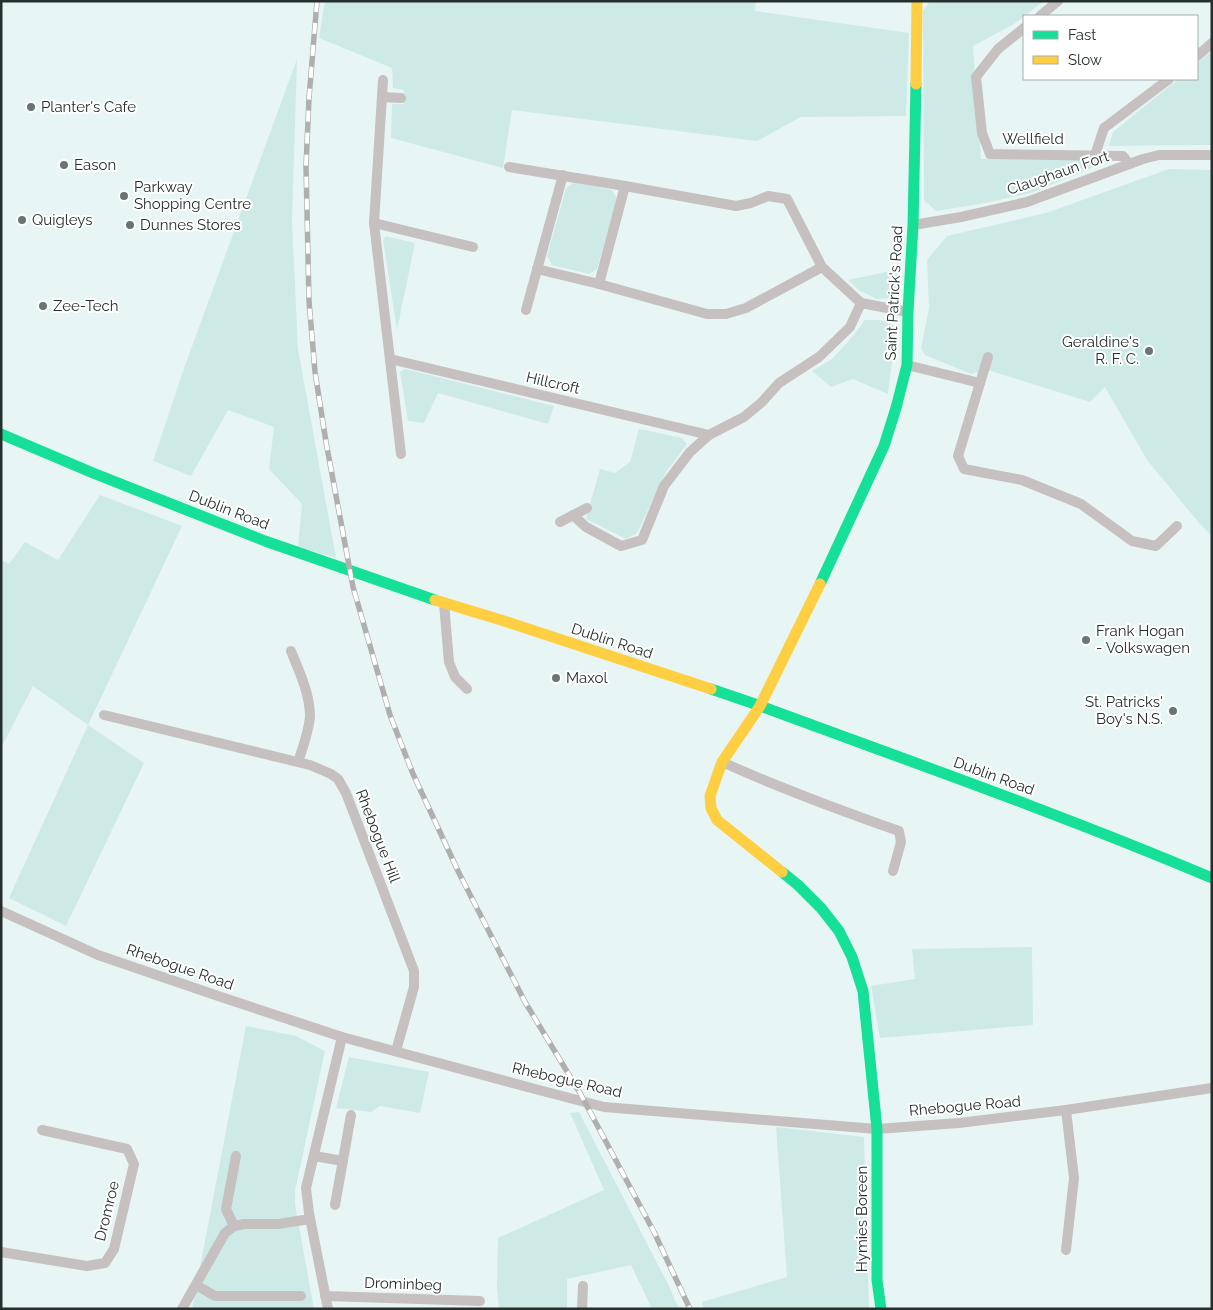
<svg xmlns="http://www.w3.org/2000/svg" width="1213" height="1310" viewBox="0 0 1213 1310" font-family="Raleway,sans-serif">
	<style>
		.green { fill: #ceeae7 }
		.lines { fill: none; stroke-linecap: round; stroke-linejoin: round }
		.street { stroke: #c6c0c0; stroke-width: 10 }
		.fast { stroke: #16e098; stroke-width: 11 }
		.slow { stroke: #ffcf43; stroke-width: 11 }
		.rail-casing { stroke: #b0afaf; stroke-width: 5.5 }
		.rail { stroke: #fff; stroke-width: 4; stroke-dasharray: 11; stroke-linecap: butt }
		.poi-dot { fill: #697573; stroke: #fff; stroke-width: 2 }
		.labels { text-anchor: middle; dominant-baseline: central; stroke-width: 4; stroke-linejoin: round; paint-order: stroke }
		.poi-label { font-size: 15px; fill: #252f2d; stroke: #fff; text-anchor: start }
		.street-label { font-size: 15px; fill: #252f2d; stroke: #fff }
	</style>
	<rect width="100%" height="100%" fill="#e7f6f4"/>
	<!-- green -->
	<g class="green">
		<polygon points="325,1 756,1 755,11 909,33 906,116 801,117 757,141 512,110 503,168 391,138 392,104 403,104 404,90 393,88 392,68 319,38"/>
		<polygon points="930,1 1044,1 1014,24 973,46 981,159 1111,160 1031,193 980,204 936,211 924,200 923,11"/>
		<polygon points="1212,51 1212,145 1109,146 1113,132 1178,79 1197,79 1197,63"/>
		<polygon points="297,59 292,221 298,349 336,558 298,547 302,504 269,469 274,427 228,410 191,476 153,461 183,371"/>
		<polygon points="1169,169 1212,170 1212,536 1200,524 1147,460 1105,387 1090,402 988,370 971,374 925,355 921,348 929,308 927,260 947,236 1046,213"/>
		<polygon points="575,182 612,190 617,199 597,269 589,274 552,265 547,256 566,188"/>
		<polygon points="386,236 415,243 397,330 383,240"/>
		<polygon points="900,269 898,284 889,298 877,299 859,290 848,280"/>
		<polygon points="865,320 880,320 893,325 895,338 888,394 853,379 831,387 812,371 832,359 853,336"/>
		<polygon points="405,369 554,406 548,424 438,393 424,423 408,421 400,372"/>
		<polygon points="639,429 682,438 687,444 666,472 637,533 626,539 586,519 600,469 615,473 630,462"/>
		<polygon points="100,495 182,526 88,725 144,763 66,926 9,898 88,725 33,686 1,748 1,560 9,564 25,542 58,560"/>
		<polygon points="1032,947 1033,1025 880,1038 871,986 915,979 912,949"/>
		<polygon points="246,1026 296,1036 325,1051 295,1191 295,1204 314,1309 192,1309"/>
		<polygon points="349,1057 429,1072 420,1113 380,1106 371,1112 336,1108"/>
		<polygon points="579,1112 669,1286 679,1309 652,1309 631,1265 567,1279 567,1309 499,1309 497,1288 498,1238 604,1190 570,1113"/>
		<polygon points="776,1127 864,1137 869,1309 704,1309 702,1302 787,1277"/>
	</g>
	<g class="lines">
		<!-- street -->
		<g class="street">
			<polyline points="1040,16 1058,1"/>
			<polyline points="1024,28 998,49 976,77 982,133 990,154 1123,156 1129,164"/>
			<polyline points="1197,56 1212,43"/>
			<polyline points="383,80 374,223 401,454"/>
			<polyline points="382,97 401,98"/>
			<polyline points="1095,155 1104,128 1169,79"/>
			<polyline points="509,167 625,186 736,206 751,203 768,196 787,199 822,267 861,303 908,312"/>
			<polyline points="374,223 473,247"/>
			<polyline points="913,225 961,217 1027,202 1143,159 1159,155 1212,155"/>
			<polyline points="537,269 599,284 707,314 726,314 746,308 822,267"/>
			<polyline points="599,284 625,186"/>
			<polyline points="526,310 563,175"/>
			<polyline points="390,359 709,435"/>
			<polyline points="907,365 980,383 958,456 964,469 1022,480 1081,504 1132,541 1156,546 1177,526"/>
			<polyline points="980,383 988,357"/>
			<polyline points="573,515 586,527 621,546 642,540 664,486 690,452 709,435 744,417 762,402 779,383 819,357 850,327 861,303"/>
			<polyline points="560,522 587,508"/>
			<polyline points="444,603 449,662 455,677 467,689"/>
			<path d="M 291,651 C 299,671 310,694 310,716 C 309,731 303,747 298,762"/>
			<polyline points="104,715 310,765 331,774 338,779 346,793 414,971 414,987 396,1051"/>
			<path d="M 722,762 C 780,788 839,810 899,831 L 901,842 L 893,871"/>
			<polyline points="1,911 98,955 224,998 342,1037 535,1089 604,1107 877,1129 959,1123 1066,1110 1212,1088"/>
			<polyline points="314,1156 343,1161"/>
			<polyline points="335,1205 351,1115"/>
			<polyline points="234,1226 226,1209 236,1156"/>
			<polyline points="1066,1250 1074,1178 1066,1110"/>
			<polyline points="1,1252 87,1266 105,1263 114,1249 134,1164 127,1149 42,1130"/>
			<polyline points="196,1285 215,1296 301,1296"/>
			<polyline points="325,1296 480,1301"/>
			<polyline points="182,1309 225,1233 234,1226 244,1224 278,1224 310,1219"/>
			<polyline points="328,1309 309,1213 306,1188 342,1037"/>
			<polyline points="582,1309 583,1286"/>
		</g>
		<!-- fast -->
		<g class="fast">
			<polyline points="1,434 93,473 265,541 435,600"/>
			<polyline points="820,584 884,446 896,408 907,365 908,312 913,225 916,84"/>
			<path d="M 711,689 L 752,703 C 906,760 1061,814 1212,878"/>
			<polyline points="782,872 798,885 821,908 839,931 852,957 863,991 877,1129 877,1280 881,1309"/>
		</g>
		<!-- slow -->
		<g class="slow">
			<polyline points="916,84 917,1"/>
			<polyline points="435,600 501,620 711,689"/>
			<polyline points="782,872 717,820 711,808 710,796 722,762 760,706 820,584"/>
		</g>
		<defs>
			<polyline id="rail" points="317,1 309,98 306,166 309,301 315,372 326,442 353,587 390,715 413,774 459,873 525,1002 580,1093 654,1232 690,1309"/>
		</defs>
		<!-- rail casing -->
		<use href="#rail" class="rail-casing"/>
		<!-- rail -->
		<use href="#rail" class="rail"/>
	</g>
	<!-- markers -->
	<g class="poi-dot">
		<circle cx="31" cy="107" r="5"/>
		<circle cx="64" cy="165" r="5"/>
		<circle cx="124" cy="196" r="5"/>
		<circle cx="22" cy="220" r="5"/>
		<circle cx="130" cy="225" r="5"/>
		<circle cx="43" cy="306" r="5"/>
		<circle cx="1149" cy="351" r="5"/>
		<circle cx="1086" cy="640" r="5"/>
		<circle cx="556" cy="678" r="5"/>
		<circle cx="1173" cy="711" r="5"/>
	</g>
	<g class="labels">
		<!-- poi labels -->
		<g class="poi-label">
			<text x="41" y="107">Planter's Cafe</text>
			<text x="74" y="165">Eason</text>
			<text x="134" y="187">Parkway<tspan x="134" dy="17">Shopping Centre</tspan></text>
			<text x="32" y="220">Quigleys</text>
			<text x="140" y="225">Dunnes Stores</text>
			<text x="53" y="306">Zee-Tech</text>
			<text x="1139" y="342" text-anchor="end">Geraldine's<tspan x="1139" dy="17">R. F. C.</tspan></text>
			<text x="1096" y="631">Frank Hogan<tspan x="1096" dy="17">- Volkswagen</tspan></text>
			<text x="566" y="678">Maxol</text>
			<text x="1163" y="702" text-anchor="end">St. Patricks'<tspan x="1163" dy="17">Boy's N.S.</tspan></text>
		</g>
		<!-- street labels -->
		<g class="street-label">
			<text x="1033" y="139">Wellfield</text>
			<text transform="translate(1058 173) rotate(-19)">Claughaun Fort</text>
			<text transform="translate(894 293) rotate(-87)">Saint Patrick's Road</text>
			<text transform="translate(553 383) rotate(13)">Hillcroft</text>
			<text transform="translate(229 510) rotate(21)">Dublin Road</text>
			<text transform="translate(612 641) rotate(18)">Dublin Road</text>
			<text transform="translate(994 776) rotate(20)">Dublin Road</text>
			<text transform="translate(378 836) rotate(69)">Rhebogue Hill</text>
			<text transform="translate(180 967) rotate(19)">Rhebogue Road</text>
			<text transform="translate(567 1080) rotate(13)">Rhebogue Road</text>
			<text transform="translate(965 1106) rotate(-5)">Rhebogue Road</text>
			<text transform="translate(107 1211) rotate(-76)">Dromroe</text>
			<text transform="translate(862 1219) rotate(-90)">Hymies Boreen</text>
			<text transform="translate(403 1284) rotate(2)">Drominbeg</text>
		</g>
	</g>
	<!-- border -->
	<rect width="1213" height="1310" fill="none" stroke="#252f2d" stroke-width="5"/>
	<!-- legend -->
	<rect x="1023" y="15" width="175" height="65" fill="#ffffff" stroke="#a8acab"/>
	<rect x="1033" y="31" width="25" height="8" fill="#16e098" stroke="#a8acab"/>
	<text x="1068" y="40" font-size="15" fill="#252f2d">Fast</text>
	<rect x="1033" y="56" width="25" height="8" fill="#ffcf43" stroke="#a8acab"/>
	<text x="1068" y="65" font-size="15" fill="#252f2d">Slow</text>
</svg>
